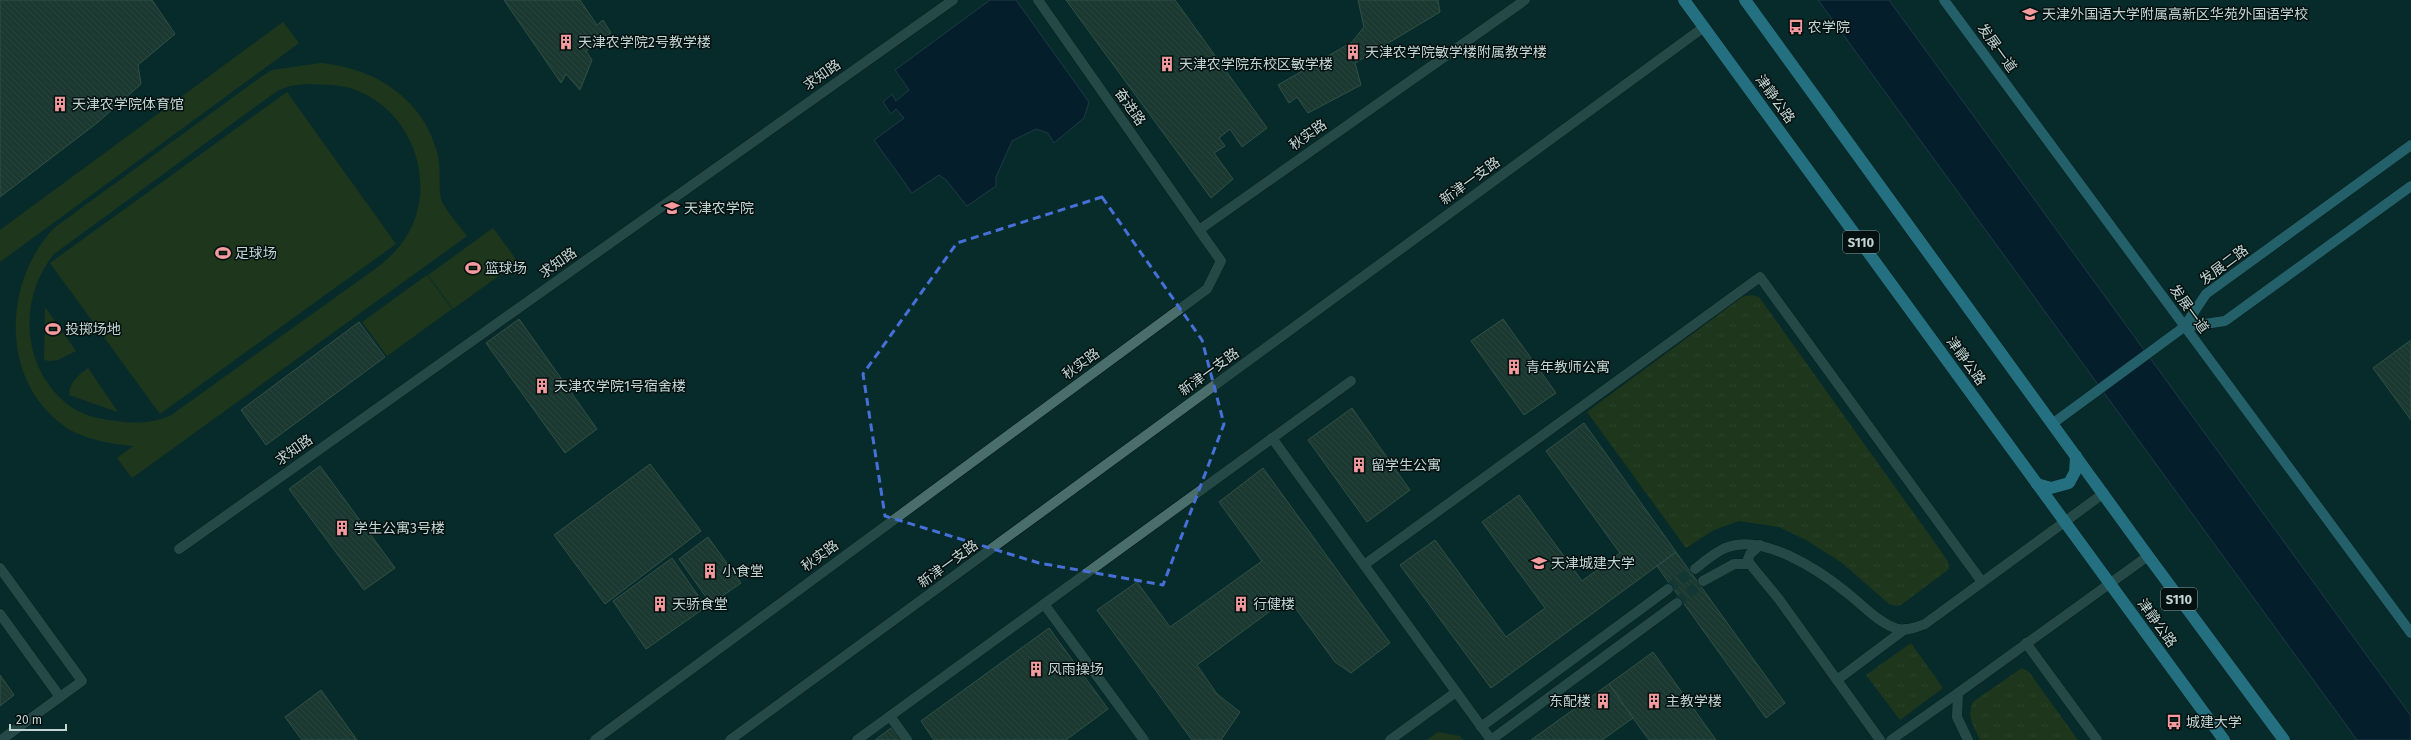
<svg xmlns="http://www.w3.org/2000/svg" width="2411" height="740" viewBox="0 0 2411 740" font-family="'Fira Sans','Noto Sans SC',sans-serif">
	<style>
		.grass { fill: url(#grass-tufts) }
		.garden { fill: #38430c; fill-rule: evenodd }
		.water { fill: #000e30; stroke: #3a4a61 }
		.building { fill: url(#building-back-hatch); stroke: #627c6a }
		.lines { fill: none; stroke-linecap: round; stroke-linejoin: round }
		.minor-tunnel { stroke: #234644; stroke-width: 10; stroke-dasharray: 10 5; stroke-linecap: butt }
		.minor-casing { stroke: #001312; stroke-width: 11 }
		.major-casing { stroke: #001312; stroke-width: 11 }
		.highway-casing { stroke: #001312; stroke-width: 13 }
		.minor { stroke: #4a6e6b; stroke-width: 10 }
		.major { stroke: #48a0b7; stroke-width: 10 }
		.highway { stroke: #47c1e9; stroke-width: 12 }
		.marked { fill: none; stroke: #4670d7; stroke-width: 3; stroke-dasharray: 8 5; stroke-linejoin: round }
		.labels { text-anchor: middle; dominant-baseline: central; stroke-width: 3; stroke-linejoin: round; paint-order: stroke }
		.shield { fill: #041110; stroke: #8a9b99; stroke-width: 1 }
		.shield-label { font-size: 13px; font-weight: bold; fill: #c3d6d4 }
		.poi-label { font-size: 14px; fill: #c3d6d4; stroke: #041110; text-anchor: start }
		.street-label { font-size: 14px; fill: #c3d6d4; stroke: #041110 }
	</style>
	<defs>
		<pattern id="grass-tufts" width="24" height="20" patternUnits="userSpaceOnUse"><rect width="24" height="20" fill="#38430c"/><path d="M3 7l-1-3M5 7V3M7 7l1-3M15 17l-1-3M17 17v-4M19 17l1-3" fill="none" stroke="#535d2e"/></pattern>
		<pattern id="building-back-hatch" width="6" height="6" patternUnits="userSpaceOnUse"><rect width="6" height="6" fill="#334b3b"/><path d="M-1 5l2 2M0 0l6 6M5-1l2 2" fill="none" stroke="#4f6456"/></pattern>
	</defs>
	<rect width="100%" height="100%" fill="#072c2a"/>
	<!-- grass -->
	<g class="grass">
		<polygon points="1752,295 1759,297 1948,561 1949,569 1901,605 1895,606 1889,604 1842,563 1806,540 1779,527 1739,521 1714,530 1686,548 1587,412 1742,297"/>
		<polygon points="1911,643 1943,688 1900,720 1866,675"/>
		<path d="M 2022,668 L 2029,672 L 2078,740 L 1980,740 C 1974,727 1965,714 1974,701 Z"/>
	</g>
	<!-- garden -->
	<g class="garden">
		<polygon points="283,22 299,43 0,262 0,230"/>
		<path d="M 321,63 C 376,68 425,100 438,156 C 441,171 438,185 441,199 C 443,207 461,228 467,236 L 132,478 L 117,458 L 133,446 C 113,444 93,441 74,432 C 0,390 0,286 54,228 L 258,79 L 272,70 ZM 307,84 C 324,85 343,84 358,91 C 413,113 437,183 408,234 C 401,246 392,255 382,264 L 170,416 C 153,423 135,424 116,421 C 100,419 80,415 67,404 C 21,367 18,298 54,254 L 277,91 L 290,86 Z"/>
		<polygon points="287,92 396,244 160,414 50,263"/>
		<polygon points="493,228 518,262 453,309 428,275"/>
		<polygon points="427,275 452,309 387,356 362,322"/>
		<polygon points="45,307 76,351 58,360 50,361 44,360"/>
		<path d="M 88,368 L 118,412 L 69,395 C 69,382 79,375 88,368 Z"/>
		<polygon points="1438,732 1460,736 1463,740 1427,740"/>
	</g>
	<!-- water -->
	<g class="water">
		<polygon points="990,0 1016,0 1089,102 1084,118 1054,143 1048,133 1036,129 1012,141 996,177 996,186 967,206 946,180 939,175 912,193 874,140 904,118 896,109 891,114 883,102 892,94 896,101 909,90 895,70"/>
		<polygon points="1818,0 1889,0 2411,716 2411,740 2357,740"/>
	</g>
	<!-- building -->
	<g class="building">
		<polygon points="0,0 152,0 175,34 138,65 141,84 97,123 0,197"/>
		<polygon points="504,0 580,0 597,25 603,20 611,33 586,51 592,60 580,90 566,74 561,83"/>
		<polygon points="1066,0 1175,0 1267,128 1242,147 1230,129 1219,138 1225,146 1214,153 1233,179 1211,198"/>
		<polygon points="1358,0 1438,0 1440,12 1355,63 1361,85 1308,113 1297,97 1289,103 1278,85 1352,42 1364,27"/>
		<polygon points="519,319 597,429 565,453 486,343"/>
		<polygon points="1503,319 1556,393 1524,415 1471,341"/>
		<polygon points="359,322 385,357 266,445 241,410"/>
		<polygon points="2411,340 2411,420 2373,368"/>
		<polygon points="1352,408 1410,490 1367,522 1308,440"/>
		<polygon points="1584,423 1676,552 1491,688 1400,565 1435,540 1506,637 1545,608 1482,522 1519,495 1582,581 1620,553 1546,451"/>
		<polygon points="650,464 701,531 605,604 554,535"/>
		<polygon points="320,466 395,568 364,590 289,489"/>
		<polygon points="1263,468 1390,643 1351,673 1335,662 1288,598 1197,665 1217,694 1240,712 1221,740 1192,740 1097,610 1137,582 1170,627 1262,561 1219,502"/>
		<polygon points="708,537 741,583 711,604 679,559"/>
		<polygon points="1676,552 1785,703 1766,718 1657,566"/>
		<polygon points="672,558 706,607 646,649 613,601"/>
		<polygon points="1049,628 1108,709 1066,740 934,740 921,721"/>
		<polygon points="1653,652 1716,740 1649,740 1633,718 1609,684"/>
		<polygon points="0,675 14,695 0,706"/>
		<polygon points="1609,684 1633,718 1602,740 1531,740"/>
		<polygon points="321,690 357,740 302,740 285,717"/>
		<polygon points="895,725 906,740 875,740"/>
	</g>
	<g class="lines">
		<!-- minor-tunnel -->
		<g class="minor-tunnel">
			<polyline points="1668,589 1695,569"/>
			<polyline points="1677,603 1703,581"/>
		</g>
		<defs>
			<g id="minor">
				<polyline points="1038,0 1199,230"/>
				<polyline points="1272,438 1491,740"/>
				<polyline points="1760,545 1750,554 1748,559 1750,564 1778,598 1880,740"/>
				<polyline points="179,549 953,0"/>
				<polyline points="1364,565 1760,277 1982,582"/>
				<polyline points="0,568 82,681 1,740"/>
				<path d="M 1695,569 C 1705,561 1716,551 1728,547 C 1764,534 1819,570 1846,592 C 1863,605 1878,623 1898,629 C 1907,631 1917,627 1925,624 L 2104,493"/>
				<polyline points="1703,581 1734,564 1750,564"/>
				<polyline points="1044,604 1144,740"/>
				<polyline points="0,614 60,697"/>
				<polyline points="2026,643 2097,740"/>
				<polyline points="1837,680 1905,629"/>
				<polyline points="890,716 907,740"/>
				<polyline points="1481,727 1668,589"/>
				<polyline points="595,740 1207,289 1221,261 1199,230 1525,0"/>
				<polyline points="730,740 1704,27"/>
				<polyline points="857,740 1351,381"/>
				<polyline points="1390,740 1456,692"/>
				<polyline points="1491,740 1677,603"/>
				<polyline points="1891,740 1958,693"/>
				<polyline points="1968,740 1957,717 1958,693 2148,556"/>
			</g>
			<g id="major">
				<polyline points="1944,0 2411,633"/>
				<polyline points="2184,327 2225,321 2411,186"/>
				<polyline points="2052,424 2184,327 2206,294 2411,145"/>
			</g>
			<g id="highway">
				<polyline points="1684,0 2224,740"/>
				<polyline points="1745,0 2148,556 2284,740"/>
				<polyline points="2037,484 2051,488 2069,483 2075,472 2076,456"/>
			</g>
		</defs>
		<!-- minor casing -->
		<use href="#minor" class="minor-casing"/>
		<!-- major casing -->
		<use href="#major" class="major-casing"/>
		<!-- highway casing -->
		<use href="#highway" class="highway-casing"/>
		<!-- minor -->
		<use href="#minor" class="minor"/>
		<!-- major -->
		<use href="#major" class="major"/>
		<!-- highway -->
		<use href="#highway" class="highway"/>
	</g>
	<!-- marked area -->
	<path d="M0 0H2411V740H0ZM 1102,197 L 1202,340 L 1224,424 L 1163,585 L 1039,563 L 885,516 L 863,374 L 957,243 Z" fill="#072c2a" fill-opacity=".55" fill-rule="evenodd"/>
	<path class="marked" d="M 1102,197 L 1202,340 L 1224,424 L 1163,585 L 1039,563 L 885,516 L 863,374 L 957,243 Z"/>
	<!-- icons -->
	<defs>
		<symbol id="school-bare" viewBox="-9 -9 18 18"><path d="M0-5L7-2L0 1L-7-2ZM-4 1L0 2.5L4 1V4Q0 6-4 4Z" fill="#f59b9e" stroke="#041110" stroke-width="2.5" paint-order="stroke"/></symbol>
		<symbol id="bus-bare" viewBox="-9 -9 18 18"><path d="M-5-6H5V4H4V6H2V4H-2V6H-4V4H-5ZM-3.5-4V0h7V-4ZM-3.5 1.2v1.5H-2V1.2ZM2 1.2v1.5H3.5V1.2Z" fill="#f59b9e" stroke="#041110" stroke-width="2.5" paint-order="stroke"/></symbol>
		<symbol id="building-bare" viewBox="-9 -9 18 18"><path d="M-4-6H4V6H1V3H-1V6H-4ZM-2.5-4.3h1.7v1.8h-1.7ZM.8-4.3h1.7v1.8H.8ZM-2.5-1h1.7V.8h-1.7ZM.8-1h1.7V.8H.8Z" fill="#f59b9e" stroke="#041110" stroke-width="2.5" paint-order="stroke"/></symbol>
		<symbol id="university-bare" viewBox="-9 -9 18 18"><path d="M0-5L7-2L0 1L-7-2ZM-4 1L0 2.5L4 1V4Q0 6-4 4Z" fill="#f59b9e" stroke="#041110" stroke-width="2.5" paint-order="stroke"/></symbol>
		<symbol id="stadium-bare" viewBox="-9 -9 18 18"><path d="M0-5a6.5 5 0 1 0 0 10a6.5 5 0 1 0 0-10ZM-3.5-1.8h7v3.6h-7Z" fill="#f59b9e" stroke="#041110" stroke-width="2.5" paint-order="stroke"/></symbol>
	</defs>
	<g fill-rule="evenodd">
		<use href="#school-bare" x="2019" y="3" width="22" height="22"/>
		<use href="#bus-bare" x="1785" y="16" width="22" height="22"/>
		<use href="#building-bare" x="555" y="31" width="22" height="22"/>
		<use href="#building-bare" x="1342" y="41" width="22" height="22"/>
		<use href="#building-bare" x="1156" y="53" width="22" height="22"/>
		<use href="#building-bare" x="49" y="93" width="22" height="22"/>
		<use href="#university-bare" x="661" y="197" width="22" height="22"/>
		<use href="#stadium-bare" x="212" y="242" width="22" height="22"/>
		<use href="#stadium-bare" x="462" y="257" width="22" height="22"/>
		<use href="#stadium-bare" x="42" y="318" width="22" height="22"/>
		<use href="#building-bare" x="1503" y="356" width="22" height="22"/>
		<use href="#building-bare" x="531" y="375" width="22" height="22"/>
		<use href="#building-bare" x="1348" y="454" width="22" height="22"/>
		<use href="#building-bare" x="331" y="517" width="22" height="22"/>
		<use href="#university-bare" x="1528" y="552" width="22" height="22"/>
		<use href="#building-bare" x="699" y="560" width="22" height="22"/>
		<use href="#building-bare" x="649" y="593" width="22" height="22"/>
		<use href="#building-bare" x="1230" y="593" width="22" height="22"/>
		<use href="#building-bare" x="1025" y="658" width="22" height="22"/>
		<use href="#building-bare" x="1592" y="690" width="22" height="22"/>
		<use href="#building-bare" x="1643" y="690" width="22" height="22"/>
		<use href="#bus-bare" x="2163" y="711" width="22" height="22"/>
	</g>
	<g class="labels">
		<!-- shield labels -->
		<g class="shield">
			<rect x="1843" y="231" width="36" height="22" rx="3"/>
			<rect x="2161" y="588" width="36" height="22" rx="3"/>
		</g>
		<g class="shield-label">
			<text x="1861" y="242">S110</text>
			<text x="2179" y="599">S110</text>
		</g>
		<!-- poi labels -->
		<g class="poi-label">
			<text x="2042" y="14">天津外国语大学附属高新区华苑外国语学校</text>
			<text x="1808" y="27">农学院</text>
			<text x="578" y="42">天津农学院2号教学楼</text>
			<text x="1365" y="52">天津农学院敏学楼附属教学楼</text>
			<text x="1179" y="64">天津农学院东校区敏学楼</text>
			<text x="72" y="104">天津农学院体育馆</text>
			<text x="684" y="208">天津农学院</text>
			<text x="235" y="253">足球场</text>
			<text x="485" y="268">篮球场</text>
			<text x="65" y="329">投掷场地</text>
			<text x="1526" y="367">青年教师公寓</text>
			<text x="554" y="386">天津农学院1号宿舍楼</text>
			<text x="1371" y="465">留学生公寓</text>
			<text x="354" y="528">学生公寓3号楼</text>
			<text x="1551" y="563">天津城建大学</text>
			<text x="722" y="571">小食堂</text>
			<text x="672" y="604">天骄食堂</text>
			<text x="1253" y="604">行健楼</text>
			<text x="1048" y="669">风雨操场</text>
			<text x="1591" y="701" text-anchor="end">东配楼</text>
			<text x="1666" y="701">主教学楼</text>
			<text x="2186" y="722">城建大学</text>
		</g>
		<!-- street labels -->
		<g class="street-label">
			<text transform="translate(1997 48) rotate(54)">发展一道</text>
			<text transform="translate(822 75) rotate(-35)">求知路</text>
			<text transform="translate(1775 99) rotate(54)">津静公路</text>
			<text transform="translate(1130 107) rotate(55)">奋进路</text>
			<text transform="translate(1308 135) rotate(-35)">秋实路</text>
			<text transform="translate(1470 181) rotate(-36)">新津一支路</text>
			<text transform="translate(558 263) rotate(-35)">求知路</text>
			<text transform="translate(2224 265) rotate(-37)">发展二路</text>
			<text transform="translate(2189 309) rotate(54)">发展一道</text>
			<text transform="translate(1966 361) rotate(54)">津静公路</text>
			<text transform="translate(1081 364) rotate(-36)">秋实路</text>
			<text transform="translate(1209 372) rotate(-36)">新津一支路</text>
			<text transform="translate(294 450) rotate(-35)">求知路</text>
			<text transform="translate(820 556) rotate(-36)">秋实路</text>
			<text transform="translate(948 564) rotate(-36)">新津一支路</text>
			<text transform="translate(2157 623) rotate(54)">津静公路</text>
		</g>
	</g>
	<!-- scale -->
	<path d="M10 724v6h56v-6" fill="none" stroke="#c3d6d4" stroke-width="2"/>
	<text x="16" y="724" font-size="12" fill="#c3d6d4" stroke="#041110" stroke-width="3" paint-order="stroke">20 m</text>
</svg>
